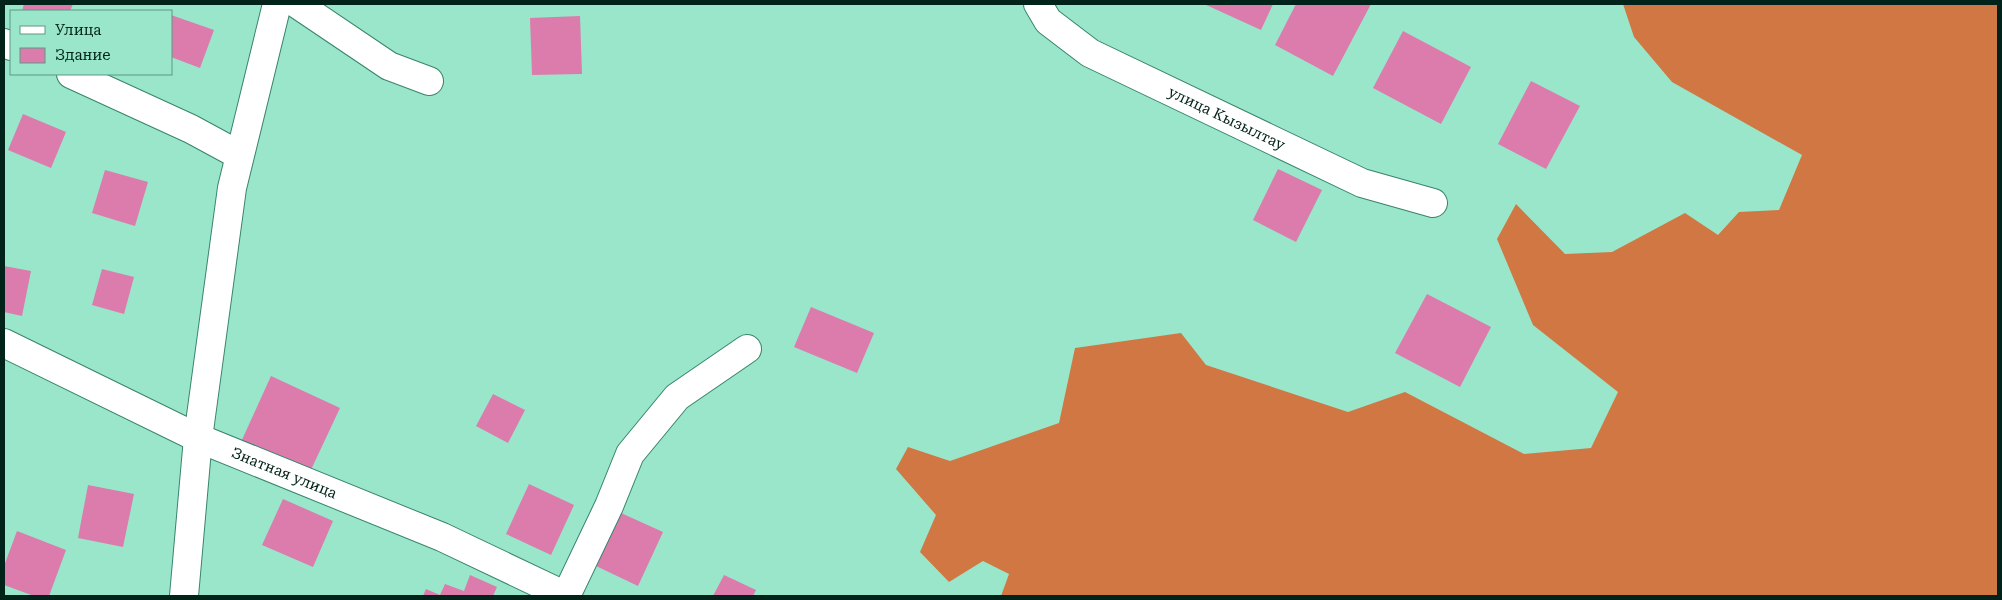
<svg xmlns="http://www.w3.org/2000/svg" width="2002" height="600" viewBox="0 0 2002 600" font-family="'Roboto Serif',serif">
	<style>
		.forest { fill: #d07743 }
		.building { fill: #db7cac }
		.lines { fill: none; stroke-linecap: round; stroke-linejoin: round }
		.minor-casing { stroke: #38846c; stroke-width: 30 }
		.minor { stroke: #fff; stroke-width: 28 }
		.labels { text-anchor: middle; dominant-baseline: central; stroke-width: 4.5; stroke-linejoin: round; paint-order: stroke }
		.street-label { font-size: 15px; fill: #022319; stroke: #9ae6ca }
	</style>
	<rect width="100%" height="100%" fill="#9ae6ca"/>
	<!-- forest -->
	<polygon class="forest" points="1623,4 1998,4 1998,596 1001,596 1009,574 983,561 949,582 920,552 936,515 896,469 908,447 950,461 1059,423 1075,348 1181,333 1206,365 1348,412 1405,392 1524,454 1591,448 1618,392 1533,325 1497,239 1516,204 1565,254 1612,252 1685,213 1718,235 1739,212 1779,210 1802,155 1672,82 1634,37"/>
	<!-- building -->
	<g class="building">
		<polygon points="24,4 73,4 70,11 22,11"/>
		<polygon points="1204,4 1273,4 1261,30"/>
		<polygon points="1296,4 1371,4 1333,76 1275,45"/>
		<polygon points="171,15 214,30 200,68 171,57"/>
		<polygon points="580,16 582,74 532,75 530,18"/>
		<polygon points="1403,31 1471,67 1441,124 1373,88"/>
		<polygon points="1531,81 1580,106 1546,169 1498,144"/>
		<polygon points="23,114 66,132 51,168 8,150"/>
		<polygon points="1278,169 1322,190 1296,242 1253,220"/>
		<polygon points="105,170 148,182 135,226 92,213"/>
		<polygon points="4,266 31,271 22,316 4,312"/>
		<polygon points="102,269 134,277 124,314 92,305"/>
		<polygon points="1427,294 1491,327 1460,387 1395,353"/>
		<polygon points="811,307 874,333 857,373 794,347"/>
		<polygon points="271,376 340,408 309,474 241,442"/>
		<polygon points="493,394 525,410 508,443 476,426"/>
		<polygon points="529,484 574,505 551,555 506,534"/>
		<polygon points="88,485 134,494 123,547 78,538"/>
		<polygon points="283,499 333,521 313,567 262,545"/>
		<polygon points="621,513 663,532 638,586 596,566"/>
		<polygon points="17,531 66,550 49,596 34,596 4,585 4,566"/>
		<polygon points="470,575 497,587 493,596 423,596 426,589 440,595 445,584 464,591"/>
		<polygon points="724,575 756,590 753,596 713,596"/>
	</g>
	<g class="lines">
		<defs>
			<g id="minor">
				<polyline points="297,4 389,66 429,81"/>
				<path id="s1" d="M 1038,4 L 1048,21 L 1090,53 L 1362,183 L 1433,203"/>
				<polyline points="4,43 11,46"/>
				<polyline points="71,74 191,129 239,155"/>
				<path id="s2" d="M 4,343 L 198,438 L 442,537 L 566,596"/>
				<polyline points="184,596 198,438 232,188 277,4"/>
				<polyline points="566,596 609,506 630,454 677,397 747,349"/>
			</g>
		</defs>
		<!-- minor casing -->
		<use href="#minor" class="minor-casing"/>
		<!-- minor -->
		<use href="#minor" class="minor"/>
	</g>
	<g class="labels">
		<!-- street labels -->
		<g class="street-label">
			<text stroke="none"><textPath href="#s1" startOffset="224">улица Кызылтау</textPath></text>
			<text stroke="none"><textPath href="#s2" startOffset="309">Знатная улица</textPath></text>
		</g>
	</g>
	<!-- border -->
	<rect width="2002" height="600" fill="none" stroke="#022319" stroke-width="10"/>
	<!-- legend -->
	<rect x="10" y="10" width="162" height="65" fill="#9ae6ca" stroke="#5d9883"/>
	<rect x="20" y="26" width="25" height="8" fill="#ffffff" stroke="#5d9883"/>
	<text x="55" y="35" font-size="15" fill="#022319">Улица</text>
	<rect x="20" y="48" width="25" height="15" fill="#db7cac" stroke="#5d9883"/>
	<text x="55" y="60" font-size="15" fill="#022319">Здание</text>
</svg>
